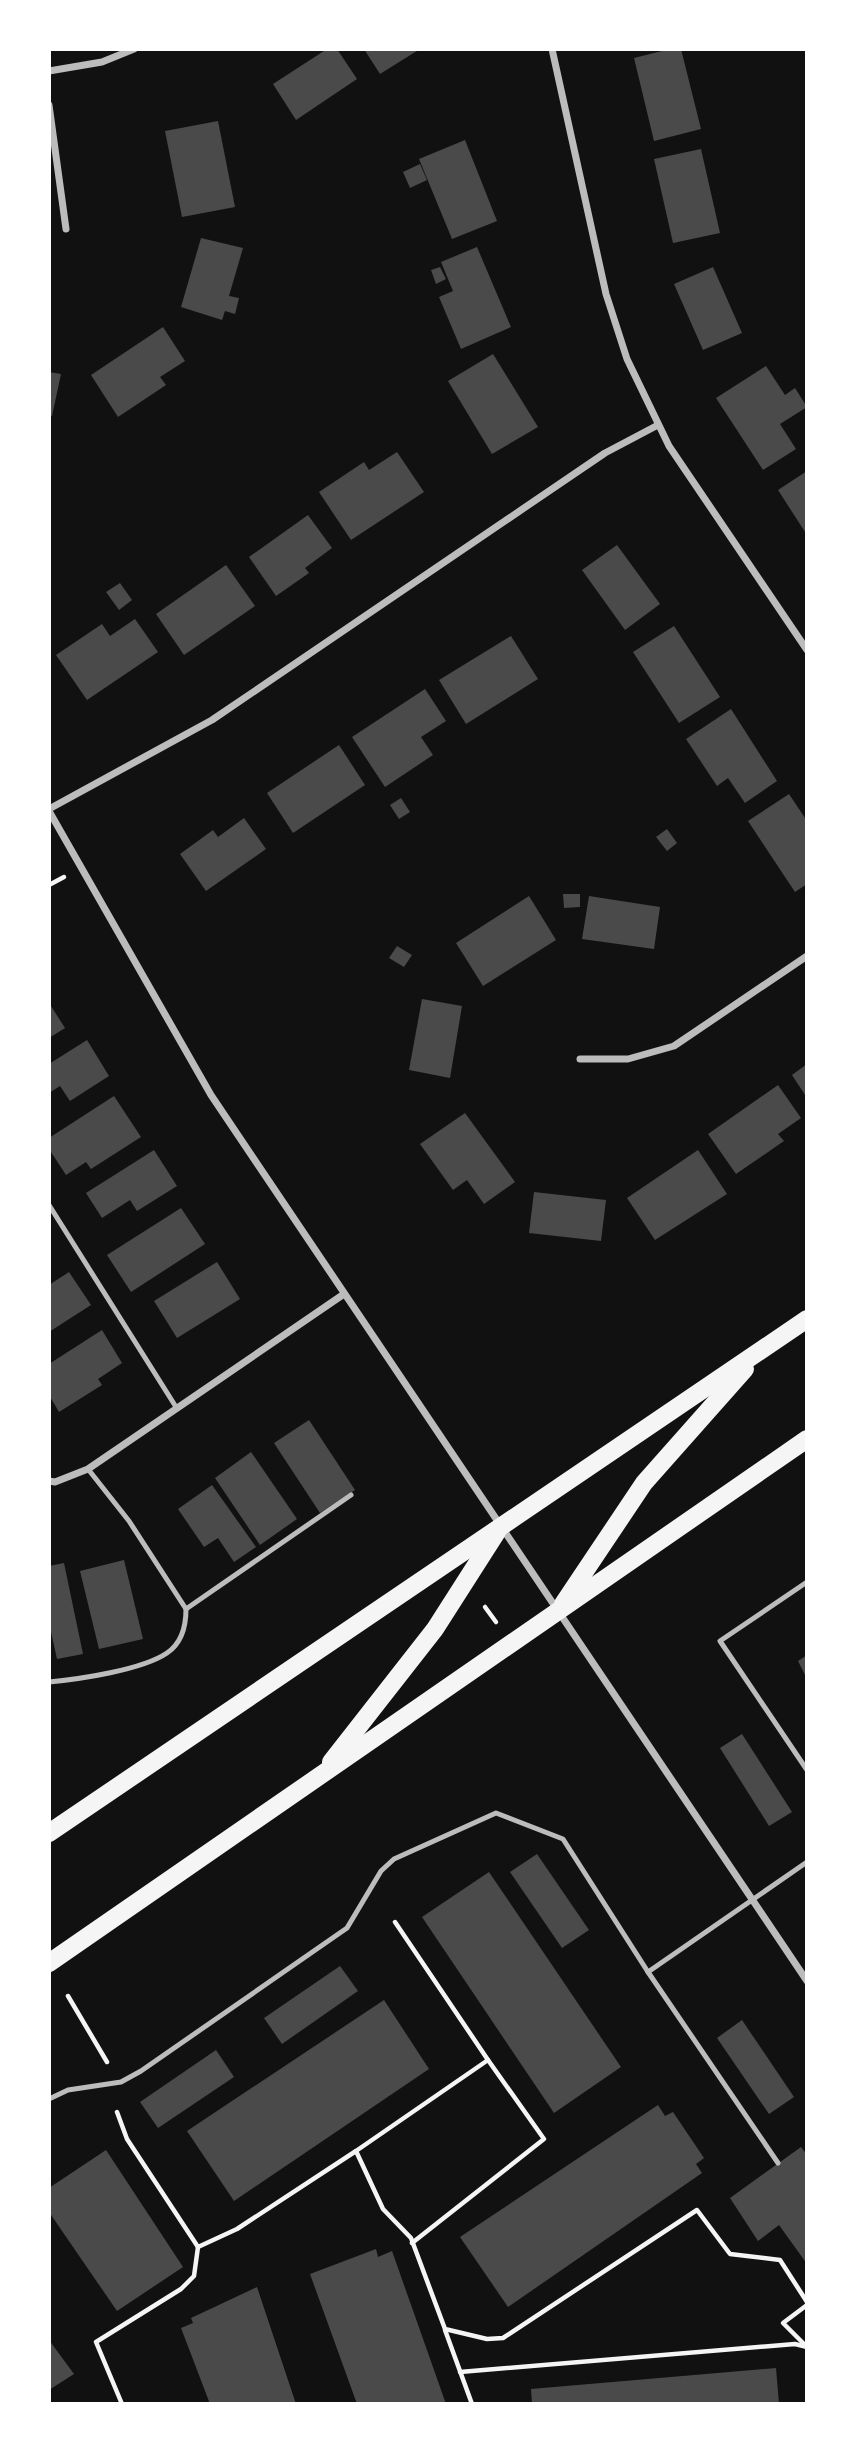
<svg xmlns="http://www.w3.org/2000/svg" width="856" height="2453" viewBox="0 0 856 2453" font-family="'Golos Text',sans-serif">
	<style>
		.building { fill: #4a4a4a }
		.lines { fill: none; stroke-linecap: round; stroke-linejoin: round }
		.path { stroke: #f5f5f5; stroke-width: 4.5 }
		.service { stroke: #bcbcbc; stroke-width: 5 }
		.minor { stroke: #bcbcbc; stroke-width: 7 }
		.primary { stroke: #f5f5f5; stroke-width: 18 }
	</style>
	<rect width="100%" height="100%" fill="#111"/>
	<!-- building -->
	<g class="building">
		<polygon points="327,49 337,49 357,79 296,120 273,84"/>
		<polygon points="364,49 420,49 380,74"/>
		<polygon points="670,49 681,49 701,129 654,141 634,58"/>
		<polygon points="218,121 235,207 182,217 165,131"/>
		<polygon points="465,140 497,221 452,239 419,159"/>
		<polygon points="701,149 720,233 673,243 654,159"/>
		<polygon points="420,164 427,180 410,188 403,172"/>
		<polygon points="201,238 243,248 229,296 239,298 235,314 225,311 222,320 181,307"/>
		<polygon points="477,247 511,327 461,349 439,297 453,291 441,262"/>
		<polygon points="440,267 446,279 436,284 431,270"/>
		<polygon points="713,267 742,333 703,350 674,284"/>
		<polygon points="163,327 185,361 160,377 166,385 118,417 91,375"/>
		<polygon points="493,354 538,427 492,454 448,381"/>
		<polygon points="766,366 785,395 795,388 807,407 780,424 796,449 763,470 716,398"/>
		<polygon points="49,372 61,374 52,416 49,415"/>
		<polygon points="397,452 424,492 351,540 319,492 364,462 369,470"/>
		<polygon points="807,471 807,535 778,490"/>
		<polygon points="308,515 332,548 305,568 309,573 276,596 249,557"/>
		<polygon points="617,545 660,604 625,630 582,570"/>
		<polygon points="226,565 255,606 184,655 156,614"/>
		<polygon points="120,583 132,600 119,610 106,592"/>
		<polygon points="135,619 158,652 87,700 56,655 102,624 110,636"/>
		<polygon points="674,626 720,697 679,723 633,652"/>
		<polygon points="511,636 538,679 466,724 439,680"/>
		<polygon points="425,689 446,721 421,737 433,755 385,787 352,737"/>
		<polygon points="731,709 777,781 745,803 728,778 717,786 686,739"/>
		<polygon points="339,745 365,785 293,833 267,793"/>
		<polygon points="789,794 807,821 807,884 795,892 748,821"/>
		<polygon points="401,798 410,812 399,819 390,805"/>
		<polygon points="244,818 266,849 206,891 180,854 213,830 218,837"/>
		<polygon points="667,829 677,843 667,851 656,837"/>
		<polygon points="563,894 580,894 580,907 564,908"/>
		<polygon points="529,896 556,940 483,986 456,943"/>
		<polygon points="589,896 660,907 654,949 582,939"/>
		<polygon points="397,946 412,955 404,967 389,958"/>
		<polygon points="422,999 462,1006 450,1078 409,1070"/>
		<polygon points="49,1003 65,1028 49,1038"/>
		<polygon points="87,1040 109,1076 70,1101 60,1086 49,1093 49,1064"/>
		<polygon points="807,1064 807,1098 792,1075"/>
		<polygon points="778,1085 801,1118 778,1134 784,1141 736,1174 708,1134"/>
		<polygon points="114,1096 141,1137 91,1169 86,1162 66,1175 49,1149 49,1138"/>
		<polygon points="465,1113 515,1182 484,1204 467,1180 453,1190 420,1144"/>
		<polygon points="154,1150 177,1186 137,1211 130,1200 102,1218 86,1193"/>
		<polygon points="698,1150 727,1194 655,1240 627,1198"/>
		<polygon points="534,1192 606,1200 601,1241 529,1233"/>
		<polygon points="181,1208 205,1244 131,1292 107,1255"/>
		<polygon points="217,1262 240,1299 177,1338 154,1301"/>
		<polygon points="69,1272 91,1305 49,1332 49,1285"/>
		<polygon points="102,1330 122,1363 98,1379 102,1385 59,1412 49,1395 49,1364"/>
		<polygon points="309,1420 355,1490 320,1513 274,1443"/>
		<polygon points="251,1452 297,1519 260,1545 215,1478"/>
		<polygon points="212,1485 256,1547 234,1562 218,1538 204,1547 178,1509"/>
		<polygon points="124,1560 143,1639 99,1649 80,1571"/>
		<polygon points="64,1563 83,1654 57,1659 49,1623 49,1566"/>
		<polygon points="807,1655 807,1679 798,1661"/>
		<polygon points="742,1734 792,1812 769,1826 720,1748"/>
		<polygon points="537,1854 589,1930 562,1948 510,1872"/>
		<polygon points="489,1872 621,2067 554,2113 422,1917"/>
		<polygon points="340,1966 358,1991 282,2044 264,2018"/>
		<polygon points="384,2000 429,2069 234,2201 187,2131"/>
		<polygon points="742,2020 794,2097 769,2114 717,2038"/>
		<polygon points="216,2050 234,2077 158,2128 140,2102"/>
		<polygon points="658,2105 665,2116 673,2112 704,2158 696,2164 702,2173 508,2307 460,2237"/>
		<polygon points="801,2147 807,2155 807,2264 779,2225 758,2241 730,2198"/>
		<polygon points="106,2150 183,2267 117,2311 49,2212 49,2188"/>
		<polygon points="376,2249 378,2257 392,2251 446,2404 357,2404 310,2274"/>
		<polygon points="257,2287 296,2404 210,2404 181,2328 193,2323 191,2318"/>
		<polygon points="49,2340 74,2374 49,2390"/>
		<polygon points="776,2368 779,2404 532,2404 531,2389"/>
	</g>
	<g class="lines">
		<!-- path -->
		<g class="path">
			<polyline points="49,885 64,877"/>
			<polyline points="485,1607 496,1622"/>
			<polyline points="395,1922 488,2060 356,2151 383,2209 411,2238 445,2329 487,2339 503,2338 697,2210 730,2254 780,2260 807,2302"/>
			<polyline points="68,1996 107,2062"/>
			<polyline points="117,2112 127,2139 198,2247 237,2229 356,2151"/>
			<polyline points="412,2243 544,2139 488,2060"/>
			<polyline points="445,2330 472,2404"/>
			<polyline points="806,2346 783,2323 807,2305"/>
			<polyline points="460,2372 795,2344 807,2347"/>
			<polyline points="122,2404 96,2342 181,2289 194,2276 198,2247"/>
		</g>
		<!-- service -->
		<g class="service">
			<polyline points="49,1205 176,1407"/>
			<polyline points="88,1469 129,1521 186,1609 351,1495"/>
			<polyline points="807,1582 720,1641 807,1770"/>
			<path d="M 49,1682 C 80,1679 142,1670 167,1653 C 182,1643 186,1625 186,1609"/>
			<polyline points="648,1972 807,1862"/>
			<polyline points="49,2099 68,2090 121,2082 141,2071 347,1928 381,1871 394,1859 496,1813 563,1839 648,1972 778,2163"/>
		</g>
		<!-- minor -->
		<g class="minor">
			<polyline points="552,49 606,294 627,359 669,446 807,650"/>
			<polyline points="49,71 102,62 134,49"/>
			<polyline points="49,105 66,229"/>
			<polyline points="49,809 212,720 605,453 658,425"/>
			<polyline points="49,811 211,1095 807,1981"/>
			<polyline points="580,1059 628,1059 674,1046 807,956"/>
			<polyline points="49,1481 55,1482 88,1469 344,1294"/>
		</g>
		<!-- primary -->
		<g class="primary">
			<polyline points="563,1604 644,1483 745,1369"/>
			<polyline points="331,1762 435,1629 497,1532"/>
			<polyline points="49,1833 807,1319"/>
			<polyline points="49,1963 807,1439"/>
		</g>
	</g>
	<!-- border -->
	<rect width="856" height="2453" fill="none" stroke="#ffffff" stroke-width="102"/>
</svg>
